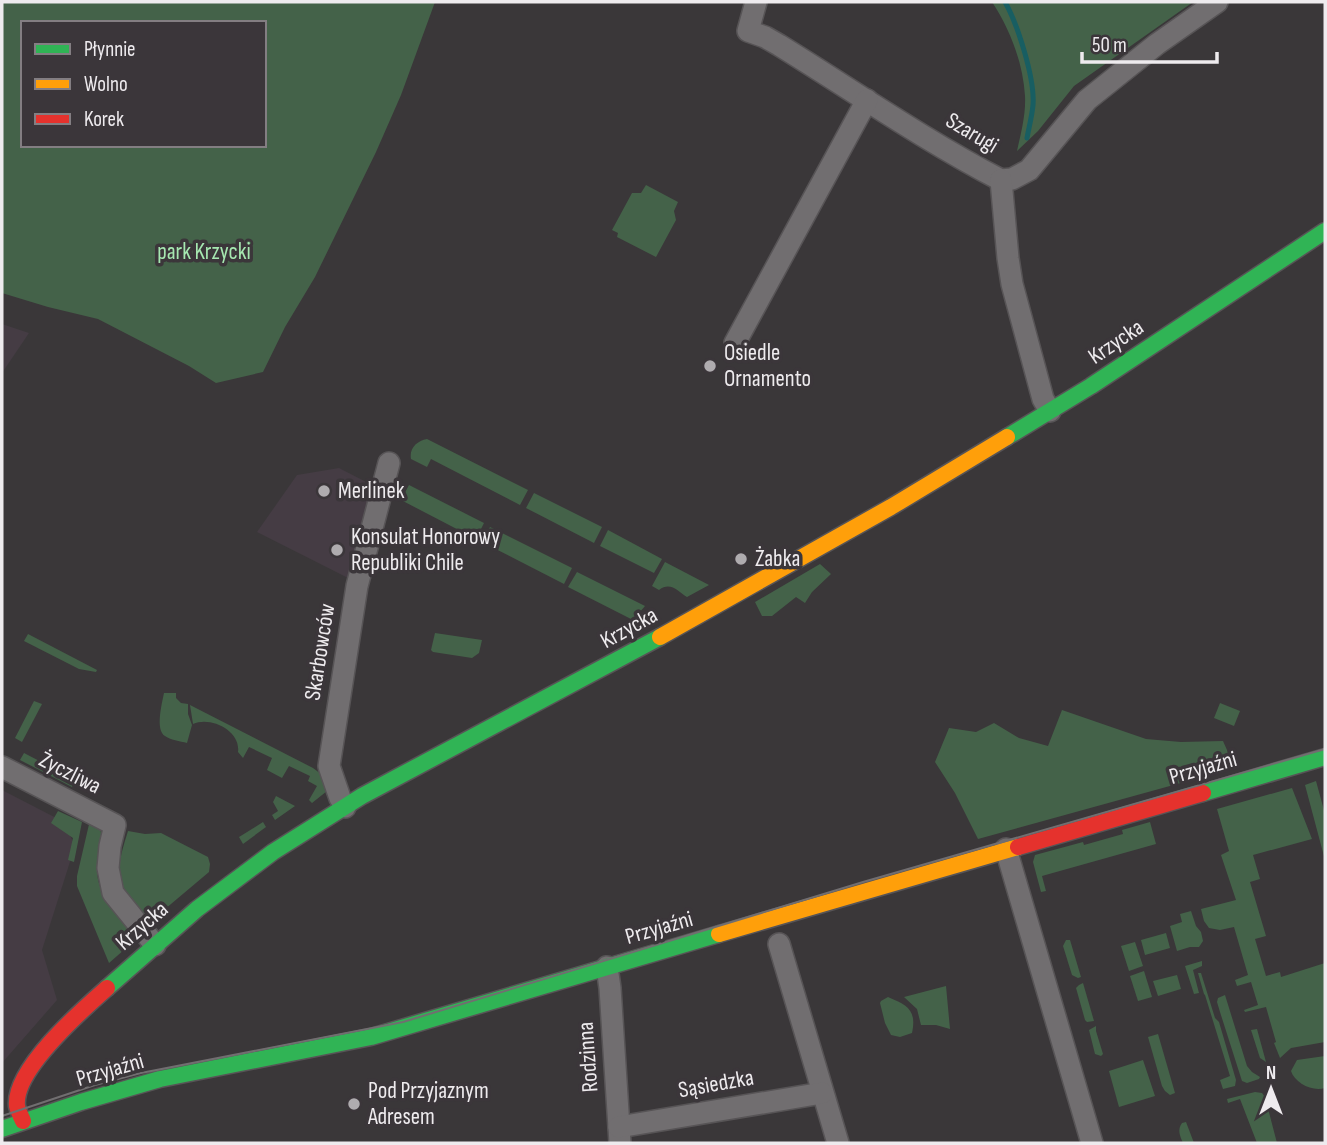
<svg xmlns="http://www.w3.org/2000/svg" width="1327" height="1145" viewBox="0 0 1327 1145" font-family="'Sofia Sans Condensed',sans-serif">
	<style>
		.built { fill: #453c44 }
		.green { fill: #446249; fill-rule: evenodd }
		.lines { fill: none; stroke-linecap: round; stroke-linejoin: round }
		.stream { stroke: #185e62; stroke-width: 5 }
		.street-casing { stroke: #575456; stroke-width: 24 }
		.fast-casing { stroke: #575456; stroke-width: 19 }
		.slow-casing { stroke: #575456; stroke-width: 19 }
		.jam-casing { stroke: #575456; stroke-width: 19 }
		.street { stroke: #716e70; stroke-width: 21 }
		.fast { stroke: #30b455; stroke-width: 16 }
		.slow { stroke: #ff9f0a; stroke-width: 16 }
		.jam { stroke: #e5322d; stroke-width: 16 }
		.tram { stroke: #716e70; stroke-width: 2 }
		.poi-dot { fill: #afacaf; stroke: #3b363a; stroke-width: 2.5 }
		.labels { text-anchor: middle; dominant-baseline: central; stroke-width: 7; stroke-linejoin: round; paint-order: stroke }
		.street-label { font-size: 23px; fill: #eeebee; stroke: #3b363a }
		.park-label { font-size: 23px; fill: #a6e8b1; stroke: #3b363a }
		.poi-label { font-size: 23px; fill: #eeebee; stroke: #3b363a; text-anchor: start }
	</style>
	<rect width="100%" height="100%" fill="#3a3739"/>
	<!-- built -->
	<g class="built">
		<polygon points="2,324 29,333 2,373"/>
		<polygon points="339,468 376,487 354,581 257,532 297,475"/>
		<polygon points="2,790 64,822 75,846 42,950 57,1000 2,1063"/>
	</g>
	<!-- green -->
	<g class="green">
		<path d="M 2,2 L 435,2 L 401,95 L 376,152 L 315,277 L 285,327 L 263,372 L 216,383 L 189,366 L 98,319 L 48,307 L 2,293 ZM 23,23 L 264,23 L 264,145 L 23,145 Z"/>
		<path d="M 992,2 L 1193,2 L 1074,86 L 1038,131 L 1017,151 C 1021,133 1026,114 1025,96 C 1023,63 1010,29 992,2 Z"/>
		<polygon points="646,185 678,202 674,211 676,220 656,257 617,237 618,233 612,230 632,193 641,193"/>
		<path d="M 427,439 L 528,490 L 520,505 L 431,459 L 427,467 L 411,459 C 409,448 417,441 427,439 Z"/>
		<polygon points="409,485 484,523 476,539 401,500"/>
		<polygon points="534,493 602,527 594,543 526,508"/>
		<polygon points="490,527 572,568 564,584 482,542"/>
		<polygon points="608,530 662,559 654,573 600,546"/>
		<path d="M 665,562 L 709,585 L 687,597 C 678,592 671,581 659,590 L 652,586 Z"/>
		<polygon points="820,564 831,574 812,592 805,603 796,597 772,616 762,616 755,602"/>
		<polygon points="577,572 645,606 633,620 568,587"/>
		<polygon points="435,633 482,640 479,653 472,658 433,652 431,650"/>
		<polygon points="28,634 97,670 96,672 79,669 24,641"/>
		<path d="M 164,693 L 176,693 L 176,698 L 181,703 L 188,704 L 188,714 L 192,725 L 187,743 C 180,741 170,740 165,736 C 155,730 162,703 164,693 Z"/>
		<polygon points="34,701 42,704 22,742 15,738"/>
		<polygon points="1220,703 1240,711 1234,726 1214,718"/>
		<path d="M 190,705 L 313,768 L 321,774 L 327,791 L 312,803 L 309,800 L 317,786 L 308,781 L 310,776 L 289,766 L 282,778 L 267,770 L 272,758 L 249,747 L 243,758 L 238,752 C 241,731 211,716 193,724 Z"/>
		<polygon points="1062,710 1146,739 1181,742 1223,741 1235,768 978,839 955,793 935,762 949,728 976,732 994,723 1019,738 1048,746"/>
		<polygon points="24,753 76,780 72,787 20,760"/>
		<polygon points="1316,781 1325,814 1325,860 1305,785"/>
		<polygon points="1292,788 1312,839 1253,855 1260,879 1250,882 1266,936 1255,939 1266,976 1280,972 1281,977 1325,963 1325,1042 1291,1048 1280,1058 1274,1043 1276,1042 1266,1007 1245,1012 1244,1010 1258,1005 1251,982 1237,986 1235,980 1248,975 1234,927 1220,930 1209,928 1204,921 1201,909 1236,900 1221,855 1229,851 1217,809"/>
		<polygon points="276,796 295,806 275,820 272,815 278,811 273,802"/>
		<polygon points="58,811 82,822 74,862 68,860 73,838 51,823"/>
		<path d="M 90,820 L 99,825 C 105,839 98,854 97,869 C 97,896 118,915 133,935 L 133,942 L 109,963 L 77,886 L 77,876 Z"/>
		<polygon points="263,822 266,827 243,844 239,837"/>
		<polygon points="1150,822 1156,844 1042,876 1046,891 1041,892 1033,862 1035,855 1083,842 1084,845 1123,834 1122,830"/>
		<path d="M 128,831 L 145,834 L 161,833 L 208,857 L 210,864 L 209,872 L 152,920 L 146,920 C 139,911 130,902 125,892 C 114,872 122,851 128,831 Z"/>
		<polygon points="1191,911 1196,926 1201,932 1203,941 1199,947 1190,947 1177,951 1170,926 1182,922 1180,914"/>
		<polygon points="1166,933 1170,948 1145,955 1141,940"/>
		<polygon points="1066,940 1070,940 1081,977 1078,978 1072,975 1063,946"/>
		<polygon points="1135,942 1143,966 1129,971 1121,946"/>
		<polygon points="1202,961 1202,966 1193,970 1199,993 1194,994 1185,966"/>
		<polygon points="1144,971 1152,997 1138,1001 1130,976"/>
		<polygon points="1201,973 1215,1018 1219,1022 1236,1080 1235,1086 1223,1089 1220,1080 1230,1076 1205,995 1204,994 1198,973"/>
		<polygon points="1177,975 1181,989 1158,996 1153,981"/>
		<polygon points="1083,983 1094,1021 1087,1022 1085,1020 1076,988 1079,985"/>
		<polygon points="946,986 950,1029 936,1025 921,1025 917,1009 904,997"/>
		<polygon points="1225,995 1247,1066 1252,1072 1260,1077 1259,1079 1247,1083 1242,1081 1220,1012 1217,1002 1218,998"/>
		<path d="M 888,997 C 907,1005 917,1010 912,1033 L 900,1037 L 891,1035 L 885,1023 L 880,1003 L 881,1001 Z"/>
		<polygon points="1096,1026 1096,1031 1103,1054 1101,1056 1095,1054 1089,1030"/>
		<polygon points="1257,1029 1266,1062 1260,1058 1251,1030"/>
		<polygon points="1158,1034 1175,1093 1170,1095 1165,1091 1162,1086 1148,1037"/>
		<path d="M 1325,1056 L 1325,1088 C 1312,1092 1295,1083 1291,1071 L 1297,1060 Z"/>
		<polygon points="1143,1060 1155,1096 1119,1107 1109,1071"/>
		<polygon points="1255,1092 1262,1093 1265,1097 1277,1143 1257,1143 1240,1099 1228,1103 1227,1099"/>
		<path d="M 1186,1122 L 1194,1143 L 1183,1143 C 1180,1136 1177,1130 1182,1123 Z"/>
	</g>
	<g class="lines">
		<!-- stream -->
		<path class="stream" d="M 1005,2 C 1018,25 1035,79 1033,105 C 1032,116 1029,127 1027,138"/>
		<defs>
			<g id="street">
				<path d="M 756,2 L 748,31 L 765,37 L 779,45 C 852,90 924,140 1001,180"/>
				<polyline points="1001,180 1012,179 1029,170 1087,100 1157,44 1217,2"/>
				<polyline points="1001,180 1008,258 1012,284 1043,399 1050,411"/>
				<polyline points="735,343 867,100"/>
				<polyline points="2,767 115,825 110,846 108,868 113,893 155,945"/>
				<polyline points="345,807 340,798 329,766 357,586 389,463"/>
				<polyline points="1006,849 1092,1143"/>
				<polyline points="779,944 838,1143"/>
				<polyline points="607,967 610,988 620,1143"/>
				<polyline points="619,1127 822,1093"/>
			</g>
			<g id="fast">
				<polyline points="1007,437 1091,386 1325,231"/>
				<polyline points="1203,793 1325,757"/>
				<polyline points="107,988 197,909 273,852 362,796 660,637"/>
				<polyline points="2,1129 81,1102 160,1079 371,1037 719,934"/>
			</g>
			<g id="slow">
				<polyline points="660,637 891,507 1007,437"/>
				<polyline points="719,934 1018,847"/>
			</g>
			<g id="jam">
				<polyline points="1018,847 1203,793"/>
				<path d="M 23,1121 C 21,1116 18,1111 17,1106 C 13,1070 82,1010 107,988"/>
			</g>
		</defs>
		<!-- street casing -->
		<use href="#street" class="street-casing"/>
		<!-- fast casing -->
		<use href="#fast" class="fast-casing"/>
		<!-- slow casing -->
		<use href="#slow" class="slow-casing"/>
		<!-- jam casing -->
		<use href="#jam" class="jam-casing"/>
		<!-- street -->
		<use href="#street" class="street"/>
		<!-- fast -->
		<use href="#fast" class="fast"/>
		<!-- slow -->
		<use href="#slow" class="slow"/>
		<!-- jam -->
		<use href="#jam" class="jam"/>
		<!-- tram -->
		<polyline class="tram" points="2,1116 95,1085 141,1073 403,1022 863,882 1325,749"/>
	</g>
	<!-- markers -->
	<g class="poi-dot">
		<circle cx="710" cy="366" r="7"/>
		<circle cx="324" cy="491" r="7"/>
		<circle cx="337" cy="550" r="7"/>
		<circle cx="741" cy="559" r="7"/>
		<circle cx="354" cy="1104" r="7"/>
	</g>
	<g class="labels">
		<!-- street labels -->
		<g class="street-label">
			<text transform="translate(972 133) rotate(31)">Szarugi</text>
			<text transform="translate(1116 342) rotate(-34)">Krzycka</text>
			<text transform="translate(629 628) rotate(-29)">Krzycka</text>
			<text transform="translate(320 652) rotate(-81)">Skarbowców</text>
			<text transform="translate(1203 768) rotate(-16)">Przyjaźni</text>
			<text transform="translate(70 773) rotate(27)">Życzliwa</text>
			<text transform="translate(142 926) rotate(-41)">Krzycka</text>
			<text transform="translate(659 928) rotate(-16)">Przyjaźni</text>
			<text transform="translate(588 1057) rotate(-94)">Rodzinna</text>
			<text transform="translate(110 1070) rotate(-16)">Przyjaźni</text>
			<text transform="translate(716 1084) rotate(-10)">Sąsiedzka</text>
		</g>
		<!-- park labels -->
		<g class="park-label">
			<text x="204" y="252">park Krzycki</text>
		</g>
		<!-- poi labels -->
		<g class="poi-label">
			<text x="724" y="353">Osiedle<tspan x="724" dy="26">Ornamento</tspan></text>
			<text x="338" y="491">Merlinek</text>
			<text x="351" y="537">Konsulat Honorowy<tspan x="351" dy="26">Republiki Chile</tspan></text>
			<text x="755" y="559">Żabka</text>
			<text x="368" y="1091">Pod Przyjaznym<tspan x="368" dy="26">Adresem</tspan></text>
		</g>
	</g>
	<!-- border -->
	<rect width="1327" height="1145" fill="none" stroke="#eeebee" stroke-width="7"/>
	<!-- legend -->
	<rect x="21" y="21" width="245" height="126" fill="#3b363a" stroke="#837e82" stroke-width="2"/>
	<rect x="35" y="44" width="35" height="10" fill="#30b455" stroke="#837e82" stroke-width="2"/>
	<text x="84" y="56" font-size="21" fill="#eeebee">Płynnie</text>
	<rect x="35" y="79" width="35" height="10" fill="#ff9f0a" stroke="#837e82" stroke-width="2"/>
	<text x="84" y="91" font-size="21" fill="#eeebee">Wolno</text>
	<rect x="35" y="114" width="35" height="10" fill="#e5322d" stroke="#837e82" stroke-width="2"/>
	<text x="84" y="126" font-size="21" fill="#eeebee">Korek</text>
	<!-- north arrow -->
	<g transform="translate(1271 1089)" stroke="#3b363a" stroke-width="5" paint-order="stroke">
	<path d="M0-5L12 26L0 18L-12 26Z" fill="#eeebee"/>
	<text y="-10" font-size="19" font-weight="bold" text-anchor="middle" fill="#eeebee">N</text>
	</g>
	<!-- scale -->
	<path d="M1082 52v10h135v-10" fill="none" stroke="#eeebee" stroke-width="3.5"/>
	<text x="1092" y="52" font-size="21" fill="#eeebee" stroke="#3b363a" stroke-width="5" paint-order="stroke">50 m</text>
</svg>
